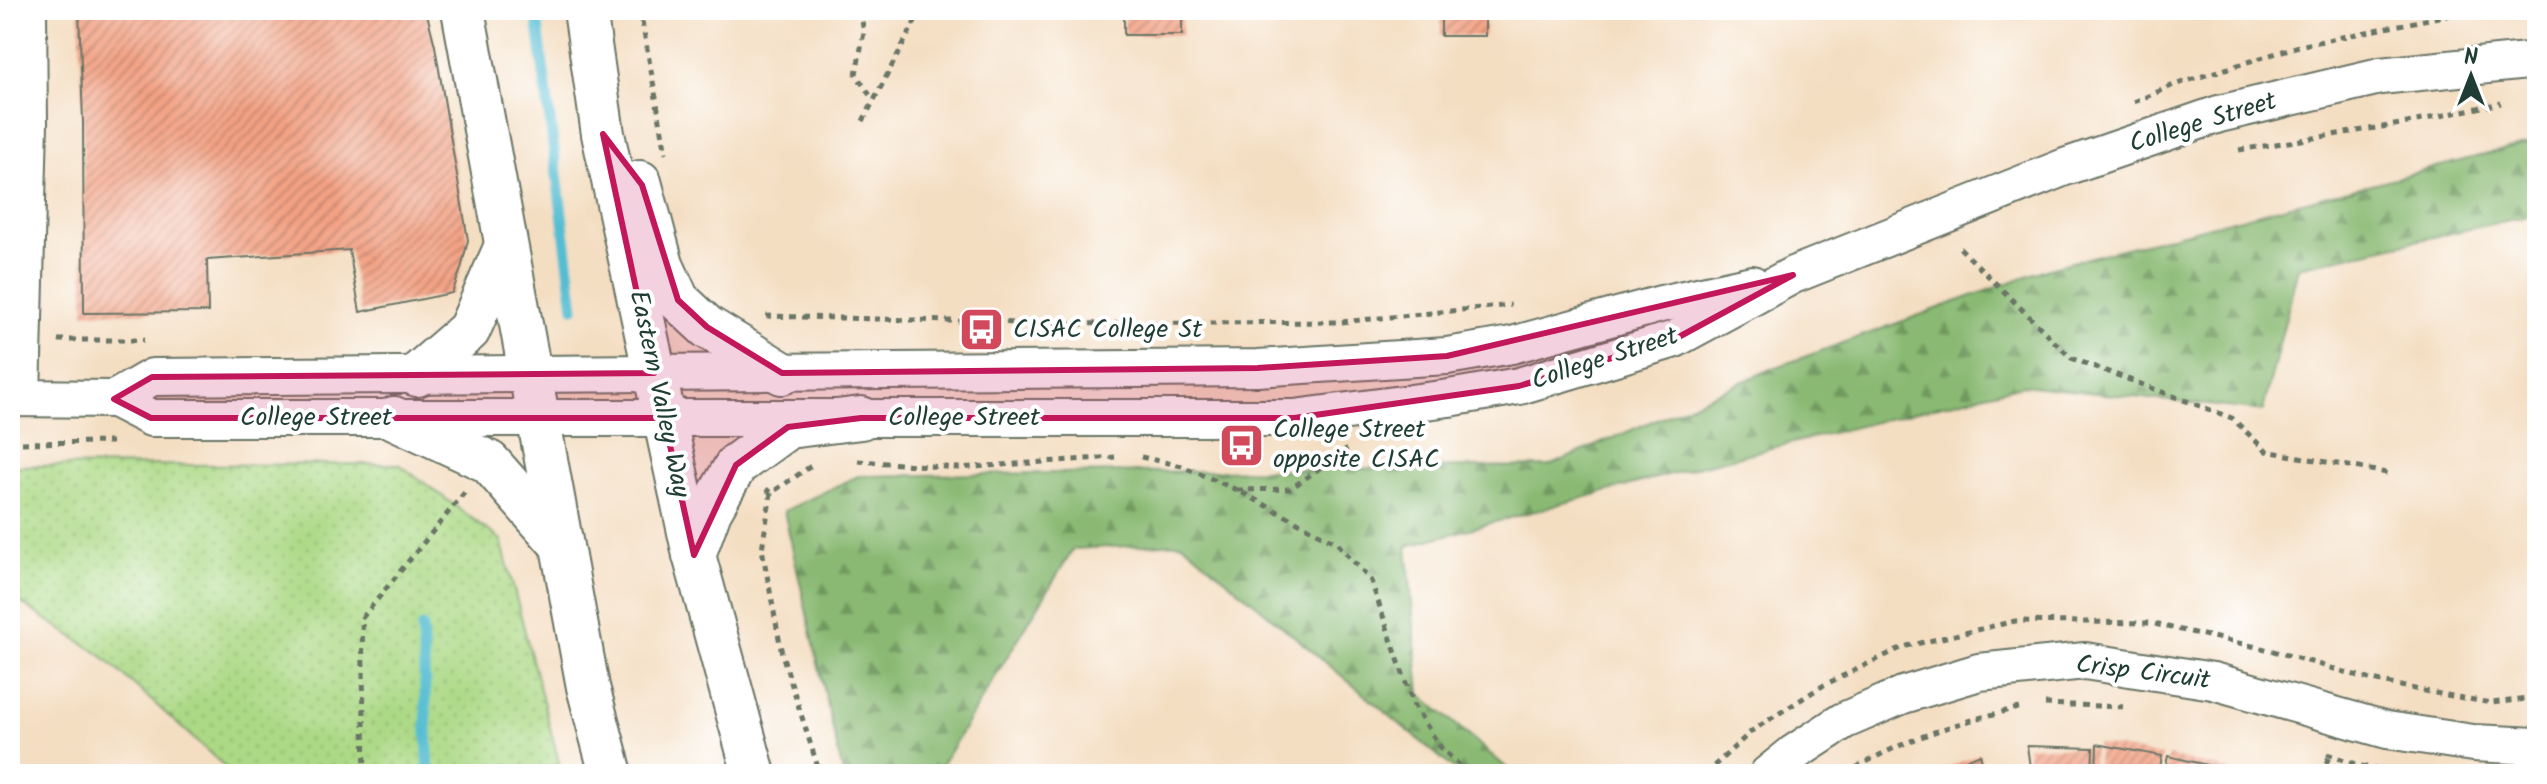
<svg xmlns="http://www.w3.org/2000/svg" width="2547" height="784" viewBox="0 0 2547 784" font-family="Kalam,sans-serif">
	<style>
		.forest { fill: url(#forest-firs); stroke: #547b53; stroke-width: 2 }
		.park { fill: url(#park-dots); stroke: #668b5c; stroke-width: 2 }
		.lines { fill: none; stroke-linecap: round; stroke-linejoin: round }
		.stream { stroke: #55bdd2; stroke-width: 11 }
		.building { fill: url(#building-hatch) }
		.minor-casing { stroke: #6a7566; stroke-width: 34 }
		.tertiary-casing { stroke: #6a7566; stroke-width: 40 }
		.secondary-casing { stroke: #6a7566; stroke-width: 46 }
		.path { stroke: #6a7566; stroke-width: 5; stroke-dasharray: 6 6; stroke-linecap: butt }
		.minor { stroke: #fff; stroke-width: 30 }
		.tertiary { stroke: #fff; stroke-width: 36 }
		.secondary { stroke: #fff; stroke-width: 42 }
		.marked { fill: #c2185b; fill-opacity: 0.2; stroke: #c2185b; stroke-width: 6; stroke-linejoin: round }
		.labels { text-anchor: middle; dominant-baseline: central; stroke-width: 8; stroke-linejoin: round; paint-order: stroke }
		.street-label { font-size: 26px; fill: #1f3d34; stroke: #fff }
		.poi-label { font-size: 26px; fill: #1f3d34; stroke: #fff; text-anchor: start }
	</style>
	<defs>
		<pattern id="forest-firs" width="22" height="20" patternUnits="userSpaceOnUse" patternTransform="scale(2)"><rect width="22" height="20" fill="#89b972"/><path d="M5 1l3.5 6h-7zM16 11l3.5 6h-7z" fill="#6f985e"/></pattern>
		<pattern id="park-dots" width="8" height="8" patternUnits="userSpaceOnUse" patternTransform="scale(2)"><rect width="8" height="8" fill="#acd985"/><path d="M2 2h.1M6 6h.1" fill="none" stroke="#94bb73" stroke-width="1.8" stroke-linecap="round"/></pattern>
		<pattern id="building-hatch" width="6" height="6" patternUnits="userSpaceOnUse" patternTransform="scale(2)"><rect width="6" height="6" fill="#f3a183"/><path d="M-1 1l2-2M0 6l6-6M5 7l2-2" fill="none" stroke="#c4846c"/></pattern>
	</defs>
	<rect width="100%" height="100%" fill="#fff"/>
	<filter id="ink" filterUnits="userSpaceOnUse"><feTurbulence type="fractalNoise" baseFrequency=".0125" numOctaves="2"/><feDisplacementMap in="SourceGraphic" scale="16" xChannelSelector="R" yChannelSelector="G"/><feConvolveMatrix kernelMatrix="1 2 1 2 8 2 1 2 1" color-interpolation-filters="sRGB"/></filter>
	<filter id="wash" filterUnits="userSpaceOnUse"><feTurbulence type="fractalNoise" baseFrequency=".006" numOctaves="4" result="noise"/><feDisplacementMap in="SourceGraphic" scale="32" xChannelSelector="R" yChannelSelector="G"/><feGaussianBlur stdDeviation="1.8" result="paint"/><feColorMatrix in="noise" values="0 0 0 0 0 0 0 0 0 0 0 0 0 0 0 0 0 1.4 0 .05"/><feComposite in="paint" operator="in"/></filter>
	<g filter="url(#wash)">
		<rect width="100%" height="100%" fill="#f4dec2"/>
		<!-- forest -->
		<polygon class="forest" points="2537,141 2537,214 2298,267 2263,411 2022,385 1700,466 1407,546 1420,694 1514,774 1460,774 1182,543 1073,549 942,764 945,774 843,774 784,511 858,476 1549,466 1774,368 2049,268"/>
		<!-- park -->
		<polygon class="park" points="399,464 501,540 562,774 233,774 101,655 10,596 10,466"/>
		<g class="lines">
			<!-- stream -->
			<g class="stream">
				<polyline points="536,10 574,308"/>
				<polyline points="422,627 429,774"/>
			</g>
		</g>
		<g id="blocks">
			<!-- building -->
			<g class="building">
				<polygon points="79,10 426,10 435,46 468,240 461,269 452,293 360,312 349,250 207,260 208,312 84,313 83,122"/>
				<rect x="1124" y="10" width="58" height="25"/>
				<rect x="1441" y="10" width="44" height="26"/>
				<polygon points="2097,744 2162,756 2159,774 2096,774"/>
				<polygon points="2027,746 2093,748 2092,774 2031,774"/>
				<polygon points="1980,754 1985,774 1932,774"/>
				<polygon points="2168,756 2232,771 2231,774 2164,774"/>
			</g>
		</g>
	</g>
	<g filter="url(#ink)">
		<use href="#blocks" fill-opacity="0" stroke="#6a7566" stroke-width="2"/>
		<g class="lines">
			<defs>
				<polyline id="minor" points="25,398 32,123 31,10"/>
				<g id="tertiary">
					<polyline points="10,398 114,399 151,418 1294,418 1449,398 1519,386 1675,339 1793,275 2065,167 2219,114 2380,76 2537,60"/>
					<polyline points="114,399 152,377 1258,368 1447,356 1512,345 1661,304 1752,284"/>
					<polyline points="1768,774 1794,753 1843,721 1903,695 1979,672 2085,661 2213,681 2387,730 2473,743 2537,746"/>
				</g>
				<g id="secondary">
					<polyline points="463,10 588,687 611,774"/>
					<polyline points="585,10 603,134 694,555 754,774"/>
					<polyline points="640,182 662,265 678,300 707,327 782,373"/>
					<polyline points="417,375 469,330 505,248"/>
					<polyline points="394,418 489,462 560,543"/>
					<polyline points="694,555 710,511 736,465 788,427 861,418"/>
				</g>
			</defs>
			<!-- minor casing -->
			<use href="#minor" class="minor-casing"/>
			<!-- tertiary casing -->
			<use href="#tertiary" class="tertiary-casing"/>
			<!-- secondary casing -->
			<use href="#secondary" class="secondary-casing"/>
			<!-- path -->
			<g class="path">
				<polyline points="640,10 666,153"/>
				<polyline points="860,10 864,32 856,74 873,100"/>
				<polyline points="2134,102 2174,85 2299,46 2472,10"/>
				<polyline points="863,121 919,14 916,10"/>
				<polyline points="2239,150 2407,123 2501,103"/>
				<polyline points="1960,248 2071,358 2232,418 2266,451 2387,473"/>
				<polyline points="766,316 1061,324 1341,322 1511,305"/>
				<polyline points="58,340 144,340"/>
				<polyline points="10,443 117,442"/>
				<polyline points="1141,457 1182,466 1237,490 1337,543 1371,581 1414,706 1441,748 1469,774"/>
				<polyline points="858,461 959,468 1115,457"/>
				<polyline points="766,489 771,493 814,464"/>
				<polyline points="1237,490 1290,489 1347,449"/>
				<polyline points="771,493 762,549 782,654 820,774"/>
				<polyline points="2045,704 2127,707"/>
				<polyline points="2327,754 2362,766 2398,774"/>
				<polyline points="365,774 362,618 465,492"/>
				<polyline points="1705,774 1753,730 1824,685 1903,647 2015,621 2150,623 2270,650 2372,680 2424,691 2491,703 2537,698"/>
				<path d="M 1846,774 C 1900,740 1961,721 2023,707"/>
				<polyline points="2321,774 2330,755"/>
			</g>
			<!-- minor -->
			<use href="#minor" class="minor"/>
			<!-- tertiary -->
			<use href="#tertiary" class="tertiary"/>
			<!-- secondary -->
			<use href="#secondary" class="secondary"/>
		</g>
	</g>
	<!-- marked area -->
	<path class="marked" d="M 603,134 L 642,185 L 678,300 L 707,327 L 782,373 L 1258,368 L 1447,356 L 1793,275 L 1675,339 L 1519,386 L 1294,418 L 861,418 L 788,427 L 736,465 L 694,555 L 664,418 L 151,418 L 114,399 L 152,377 L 654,373 Z"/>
	<!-- icons -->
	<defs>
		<symbol id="bus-square" viewBox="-11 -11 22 22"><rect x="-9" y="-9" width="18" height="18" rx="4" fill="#d1495b" stroke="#fff"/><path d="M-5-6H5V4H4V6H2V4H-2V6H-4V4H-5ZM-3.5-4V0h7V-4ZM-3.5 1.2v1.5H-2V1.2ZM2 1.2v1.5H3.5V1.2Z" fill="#fff"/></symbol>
	</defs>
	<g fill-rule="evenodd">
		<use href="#bus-square" x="956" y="304" width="51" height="51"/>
		<use href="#bus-square" x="1216" y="420" width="51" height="51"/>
	</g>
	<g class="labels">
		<!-- street labels -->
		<g class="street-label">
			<text transform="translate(2203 123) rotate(-17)">College Street</text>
			<text transform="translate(1605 359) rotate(-18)">College Street</text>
			<text transform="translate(659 394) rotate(78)">Eastern Valley Way</text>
			<text x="316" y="418">College Street</text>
			<text x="964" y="418">College Street</text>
			<text transform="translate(2143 673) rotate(7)">Crisp Circuit</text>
		</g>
		<!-- poi labels -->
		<g class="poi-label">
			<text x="1013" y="330">CISAC College St</text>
			<text x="1273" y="430">College Street<tspan x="1273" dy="30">opposite CISAC</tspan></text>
		</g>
	</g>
	<!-- margin -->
	<rect width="2547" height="784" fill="none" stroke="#fff" stroke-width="40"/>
	<!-- north arrow -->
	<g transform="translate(2471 76)" stroke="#ffffff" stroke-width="6" paint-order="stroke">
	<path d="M0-6L14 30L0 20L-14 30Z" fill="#1f3d34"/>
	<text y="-12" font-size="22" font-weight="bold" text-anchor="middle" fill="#1f3d34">N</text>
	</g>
</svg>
